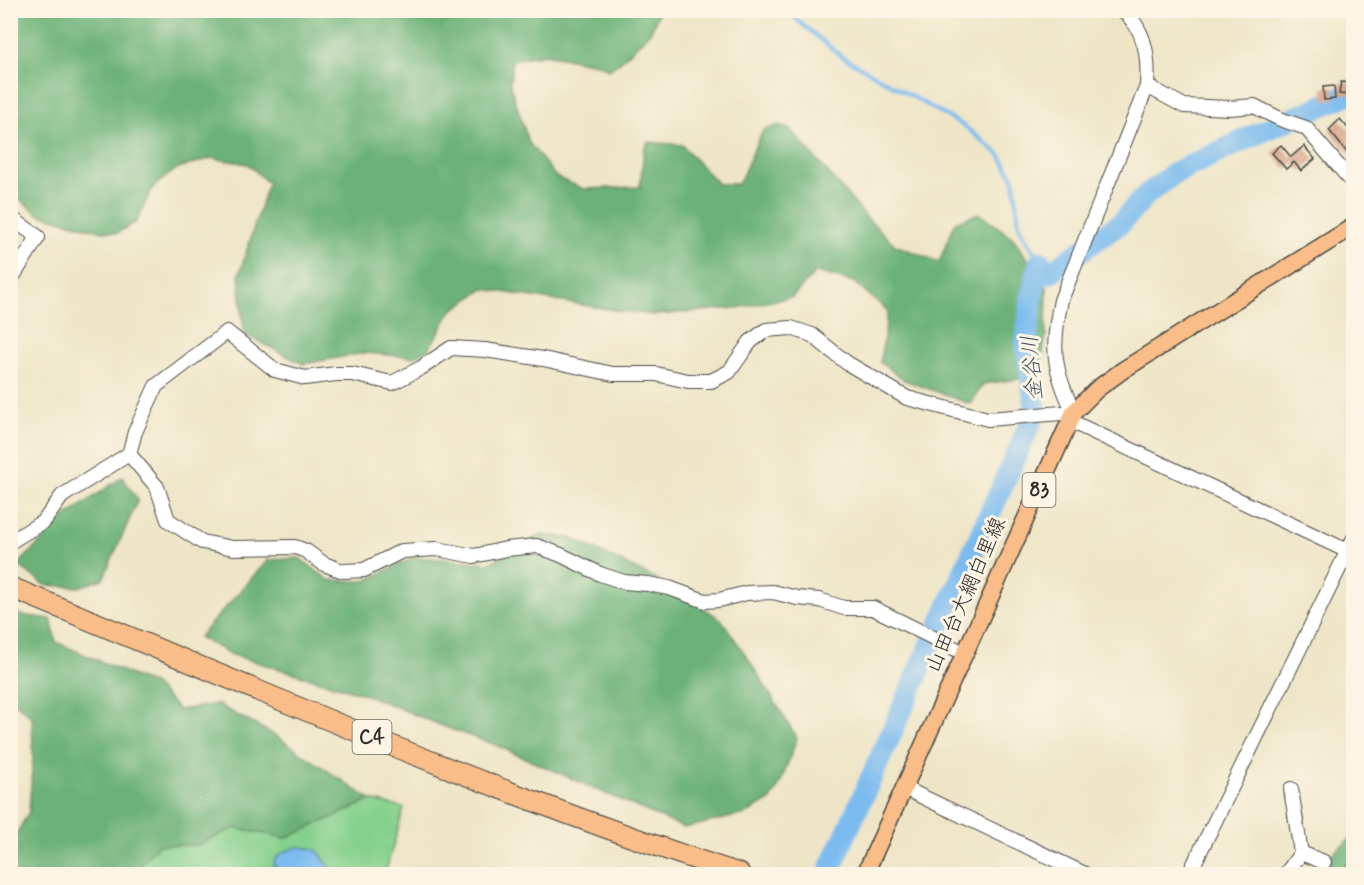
<svg xmlns="http://www.w3.org/2000/svg" width="1364" height="885" viewBox="0 0 1364 885" font-family="Mynerve,'Klee One',sans-serif">
	<style>
		.green { fill: #85d08d; stroke: #587e5c; stroke-width: 1.5 }
		.forest { fill: #6cb278; stroke: #4c6e52; stroke-width: 1.5 }
		.water { fill: #7bbbef; stroke: #53738d; stroke-width: 1.5 }
		.lines { fill: none; stroke-linecap: round; stroke-linejoin: round }
		.stream { stroke: #7bbbef; stroke-width: 4 }
		.river { stroke: #7bbbef; stroke-width: 22 }
		.building { fill: #d5a387 }
		.minor-casing { stroke: #484742; stroke-width: 16 }
		.major-casing { stroke: #484742; stroke-width: 19 }
		.highway-casing { stroke: #484742; stroke-width: 22 }
		.minor { stroke: #fff; stroke-width: 14 }
		.major { stroke: #f8bd88; stroke-width: 16 }
		.highway { stroke: #f8bd88; stroke-width: 20 }
		.labels { text-anchor: middle; dominant-baseline: central; stroke-width: 6; stroke-linejoin: round; paint-order: stroke }
		.shield { fill: #fcf5e5; stroke: #6a6863; stroke-width: 1.5 }
		.shield-label { font-size: 20px; font-weight: bold; fill: #2b2b2b }
		.street-label { font-size: 21px; fill: #2b2b2b; stroke: #fcf5e5 }
		.water-label { font-size: 22px; font-style: italic; fill: #435666; stroke: #fcf5e5 }
	</style>
	<rect width="100%" height="100%" fill="#fcf5e5"/>
	<filter id="ink" filterUnits="userSpaceOnUse"><feTurbulence type="fractalNoise" baseFrequency=".0167" numOctaves="2"/><feDisplacementMap in="SourceGraphic" scale="12" xChannelSelector="R" yChannelSelector="G"/><feConvolveMatrix kernelMatrix="1 2 1 2 8 2 1 2 1" color-interpolation-filters="sRGB"/></filter>
	<filter id="wash" filterUnits="userSpaceOnUse"><feTurbulence type="fractalNoise" baseFrequency=".008" numOctaves="4" result="noise"/><feDisplacementMap in="SourceGraphic" scale="24" xChannelSelector="R" yChannelSelector="G"/><feGaussianBlur stdDeviation="1.35" result="paint"/><feColorMatrix in="noise" values="0 0 0 0 0 0 0 0 0 0 0 0 0 0 0 0 0 1.4 0 .05"/><feComposite in="paint" operator="in"/></filter>
	<g filter="url(#wash)">
		<rect width="100%" height="100%" fill="#eee5c6"/>
		<!-- green -->
		<polygon class="green" points="371,800 404,808 385,874 139,874 140,865 158,845 197,845 235,828 286,838"/>
		<!-- forest -->
		<g class="forest">
			<path d="M 10,11 L 659,11 L 651,31 L 620,62 L 609,70 L 601,65 L 545,54 L 512,60 L 510,85 L 529,143 L 556,177 L 584,189 L 640,187 L 644,149 L 648,142 L 682,145 L 718,184 L 738,184 C 748,166 753,147 764,130 L 780,125 L 791,130 L 867,218 L 895,245 L 939,262 L 955,222 L 979,213 L 1013,238 L 1047,287 L 1046,335 L 1039,376 L 983,384 L 971,404 L 904,380 L 880,362 L 888,311 L 854,282 L 816,272 L 792,297 L 736,308 L 655,315 L 620,311 L 484,289 L 452,310 L 429,349 L 413,357 L 365,353 L 303,364 L 244,334 L 239,275 L 268,183 L 248,164 L 212,158 L 178,168 L 153,187 L 136,222 L 117,233 L 92,229 L 38,214 L 11,192 Z"/>
			<polygon points="122,477 138,500 103,579 79,587 45,585 18,565 64,518"/>
			<polygon points="540,535 571,538 654,578 721,619 749,660 797,738 780,784 771,800 745,814 684,828 493,744 450,729 367,695 230,654 199,637 268,560 299,558 329,580 365,581 414,557 490,563"/>
			<polygon points="12,614 51,619 56,642 154,685 179,710 217,704 276,736 371,800 286,838 235,828 197,845 158,845 140,865 139,874 11,874 11,843 29,812 33,757 32,717 16,703 11,703"/>
			<polygon points="1353,837 1353,874 1308,874 1307,873"/>
		</g>
		<!-- water -->
		<path class="water" d="M 297,847 C 327,848 317,856 335,874 L 281,874 L 274,866 L 275,859 L 284,852 Z"/>
		<g class="lines">
			<!-- stream -->
			<polyline class="stream" points="790,10 797,20 841,56 964,126 1000,155 1014,180 1019,226 1040,262"/>
			<!-- river -->
			<g class="river">
				<polyline points="1040,262 1049,273 1121,223 1146,195 1175,173 1263,131 1354,92"/>
				<polyline points="828,874 1036,411 1026,343 1032,294 1040,262"/>
			</g>
		</g>
		<g id="blocks">
			<!-- building -->
			<g class="building">
				<polygon points="1341,82 1353,83 1353,95 1339,94"/>
				<polygon points="1334,86 1335,99 1324,100 1323,87"/>
				<polygon points="1340,119 1353,134 1353,160 1329,130"/>
				<polygon points="1281,145 1291,157 1304,146 1315,159 1301,171 1294,162 1286,169 1272,153"/>
			</g>
		</g>
	</g>
	<g filter="url(#ink)">
		<use href="#blocks" fill-opacity="0" stroke="#484742" stroke-width="1.5"/>
		<g class="lines">
			<defs>
				<g id="minor">
					<polyline points="1147,86 1184,106 1230,108 1254,106 1280,119 1306,128 1354,184"/>
					<polyline points="10,217 38,237 10,281"/>
					<polyline points="1070,421 1354,554"/>
					<polyline points="129,454 157,487 168,520 202,542 233,548 295,547 306,551 324,564 343,571 364,570 402,551 437,549 474,556 506,549 537,546 561,555 600,574 624,582 648,584 669,588 705,601 719,600 747,593 773,592 797,598 819,600 844,608 873,608 964,653"/>
					<path d="M 10,542 L 44,521 L 62,496 L 129,454 L 135,432 L 156,386 L 227,332 L 275,370 L 305,378 L 336,374 L 352,374 L 392,383 L 421,368 L 451,348 L 485,350 L 543,359 L 613,374 L 656,374 L 688,381 L 711,381 L 729,372 L 750,342 L 766,330 L 791,328 L 812,335 L 847,363 L 907,398 L 988,419 L 1074,412 C 1053,370 1051,347 1061,300 L 1147,86 C 1149,58 1146,29 1122,10"/>
					<polyline points="904,788 1085,874"/>
					<polyline points="1301,853 1324,862"/>
					<polyline points="1189,874 1354,538"/>
					<polyline points="1286,874 1301,853 1291,789"/>
					<polyline points="1351,874 1353,870"/>
				</g>
				<polyline id="major" points="865,874 1074,412 1097,389 1123,370 1354,226"/>
				<path id="highway" d="M 10,587 C 251,687 491,793 740,874"/>
			</defs>
			<!-- minor casing -->
			<use href="#minor" class="minor-casing"/>
			<!-- major casing -->
			<use href="#major" class="major-casing"/>
			<!-- highway casing -->
			<use href="#highway" class="highway-casing"/>
			<!-- minor -->
			<use href="#minor" class="minor"/>
			<!-- major -->
			<use href="#major" class="major"/>
			<!-- highway -->
			<use href="#highway" class="highway"/>
		</g>
	</g>
	<g class="labels">
		<!-- shield labels -->
		<g class="shield">
			<rect x="1022.5" y="473" width="33" height="34" rx="4.5"/>
			<rect x="352.5" y="720" width="39" height="34" rx="4.5"/>
		</g>
		<g class="shield-label">
			<text x="1039" y="490">83</text>
			<text x="372" y="737">C4</text>
		</g>
		<!-- street labels -->
		<g class="street-label">
			<text transform="translate(966 595) rotate(-66)">山田台大網白里線</text>
		</g>
		<!-- water labels -->
		<g class="water-label">
			<text transform="translate(1033 368) rotate(-95)">金谷川</text>
		</g>
	</g>
	<!-- margin -->
	<rect width="1364" height="885" fill="none" stroke="#fcf5e5" stroke-width="36"/>
</svg>
